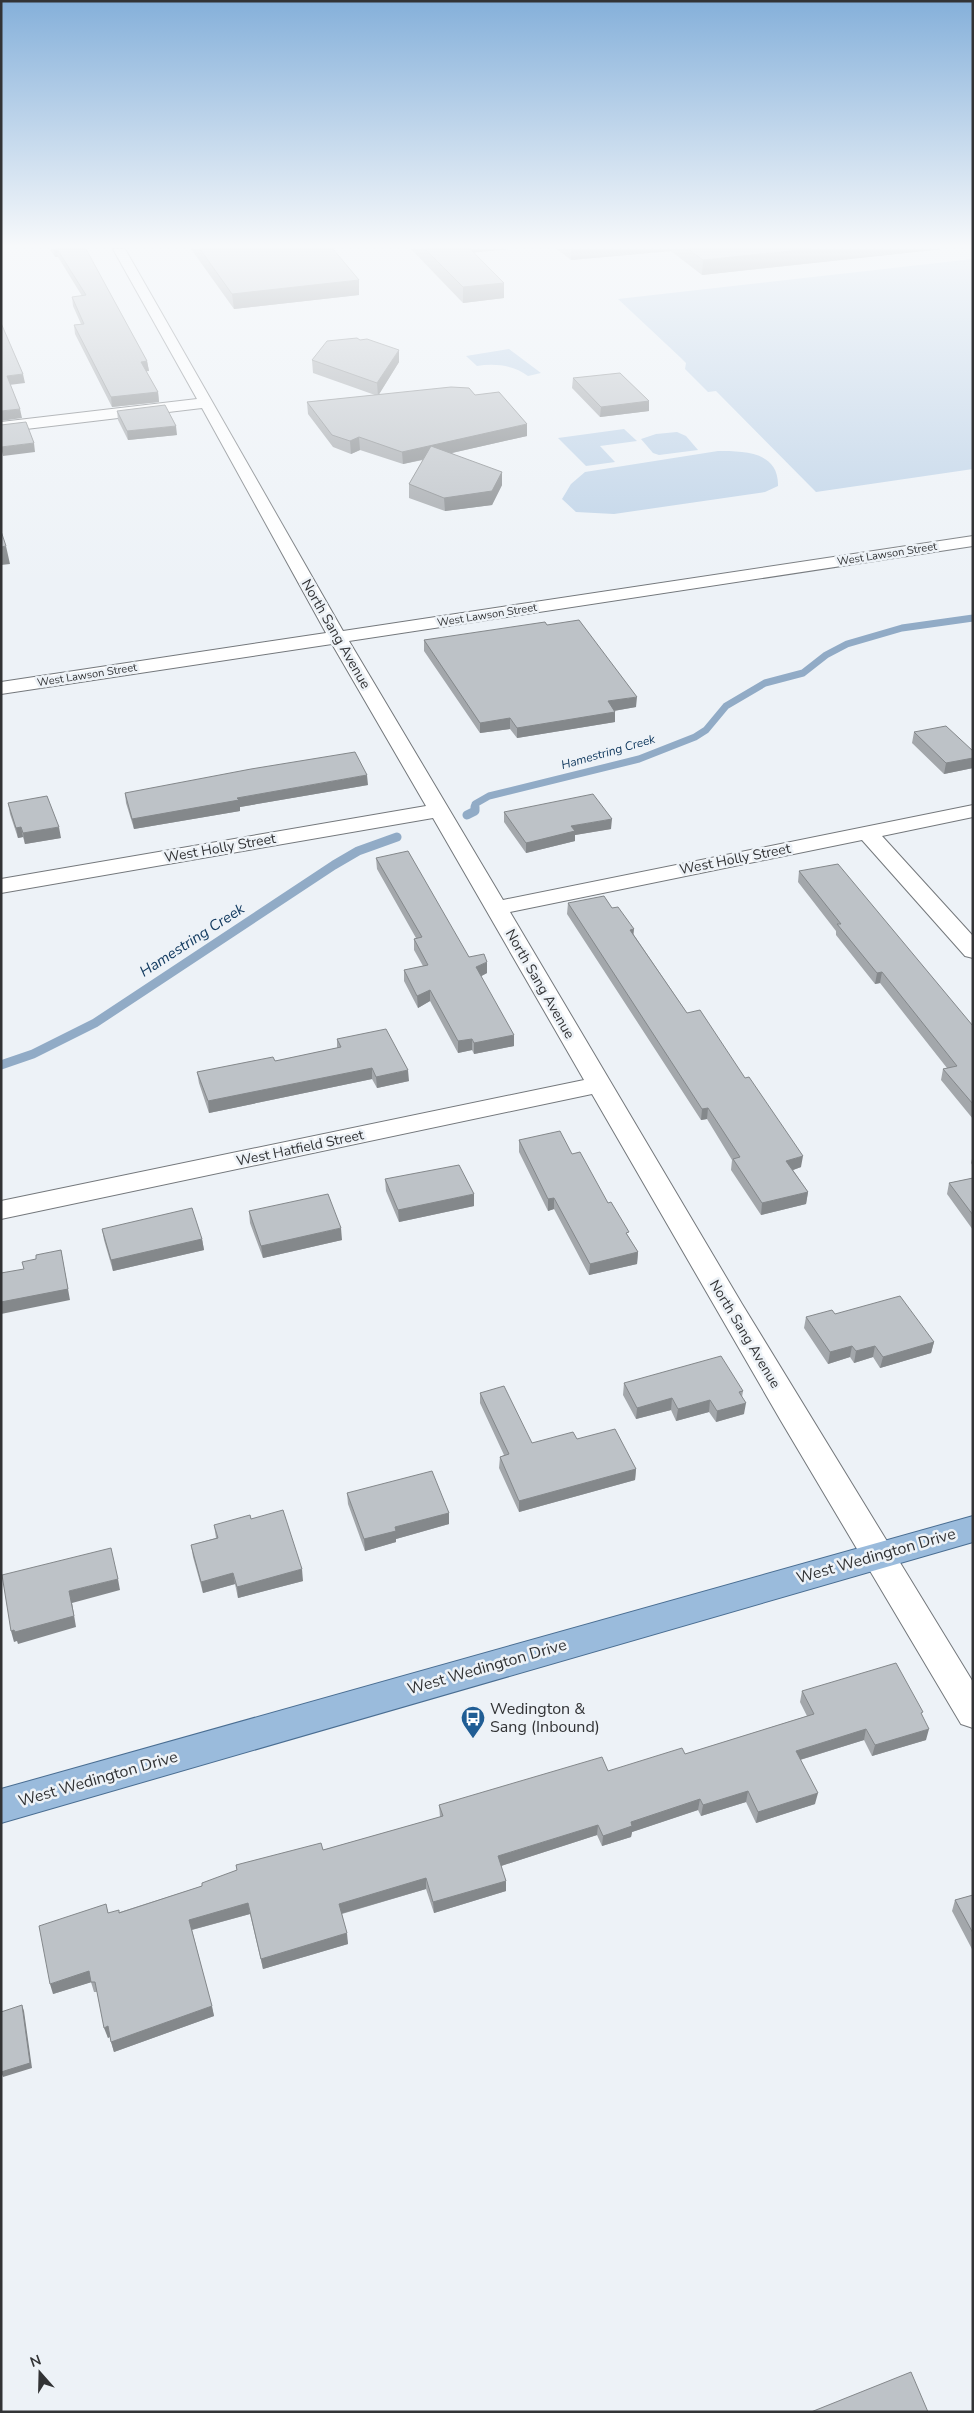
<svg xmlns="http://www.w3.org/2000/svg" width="974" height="2413" font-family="'Nunito Sans',sans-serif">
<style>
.green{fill:#bdd2e7}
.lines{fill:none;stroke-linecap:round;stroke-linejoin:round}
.stream-far1{stroke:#91abc6;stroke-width:7}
.stream{stroke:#91abc6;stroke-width:9}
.minor-casing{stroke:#74787c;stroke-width:2}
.major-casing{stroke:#4a6e92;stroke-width:2}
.minor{fill:#fff;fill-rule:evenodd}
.major{fill:#9abbdc;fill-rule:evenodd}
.wall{fill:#a3a7ab}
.shaded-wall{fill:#84888b}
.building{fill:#bdc2c7;stroke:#84888b}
.labels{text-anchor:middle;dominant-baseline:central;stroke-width:5;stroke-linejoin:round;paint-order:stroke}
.far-street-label{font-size:11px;fill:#323335;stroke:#edf2f7}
.far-water-label{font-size:12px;font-style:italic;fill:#143c61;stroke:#edf2f7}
.street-label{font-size:14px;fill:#323335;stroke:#edf2f7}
.water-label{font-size:15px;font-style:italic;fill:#143c61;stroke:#edf2f7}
.near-street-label{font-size:16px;fill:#323335;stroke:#edf2f7}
.near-poi-label{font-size:16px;fill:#323335;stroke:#edf2f7;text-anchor:start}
</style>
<rect width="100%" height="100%" fill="#edf2f7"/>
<path class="green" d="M 973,259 L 973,469 L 816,492 L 716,391 L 708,392 L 685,369 L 686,363 L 681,358 L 618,299 Z
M 509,349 L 541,373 L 528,376 C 514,365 494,363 477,366 L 466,356 Z
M 624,429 L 637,441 L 600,446 L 615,462 L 586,466 L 558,438 Z
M 677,432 L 686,436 L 698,450 L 659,455 L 653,453 L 641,439 L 656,434 Z
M 718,451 C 743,451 779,451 778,486 L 765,492 L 614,514 L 576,512 L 562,499 L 571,484 L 585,472 Z"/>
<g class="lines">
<path class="stream-far1" d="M 475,808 L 475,804 L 489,796 L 639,759 L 695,737 L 706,730 L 726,706 L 765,683 L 803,673 L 826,655 L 847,644 L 902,628 L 973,618"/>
<path class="stream" d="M 467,815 L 475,811 L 475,807
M 1,1065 L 33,1054 L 95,1023 L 334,865 L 358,851 L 397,837"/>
<defs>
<path id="minor" d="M 113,249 L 125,249 L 343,631 L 973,536 L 973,546 L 349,641 L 503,900 L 973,805 L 973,817 L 882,836 L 973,936 L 973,958 L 965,956 L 862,840 L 510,912 L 742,1304 L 973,1682 L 973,1728 L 961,1724 L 781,1421 L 592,1094 L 1,1219 L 1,1201 L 584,1080 L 433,818 L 1,893 L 1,879 L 426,806 L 332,644 L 1,694 L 1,682 L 326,633 L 202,408 L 1,432 L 1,422 L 197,399 Z"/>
<path id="major" d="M 973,1516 L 973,1542 L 1,1823 L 1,1789 Z"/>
</defs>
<use href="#minor" class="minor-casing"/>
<use href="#major" class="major-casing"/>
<use href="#minor" class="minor"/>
<use href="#major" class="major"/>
</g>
<path class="wall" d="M 50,249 L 86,249 L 147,361 L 149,371 L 146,371 L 158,392 L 159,402 L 112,407 L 75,334 L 74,325 L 81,324 L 73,306 L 72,297 L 82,296 L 58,257 L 55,257 Z
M 191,249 L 333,249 L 359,280 L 359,295 L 234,309 Z
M 411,249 L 509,249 L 474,252 L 504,283 L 504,298 L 463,303 Z
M 557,249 L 943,249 L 702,275 L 671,251 L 571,260 Z
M 360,340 L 399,362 L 379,394 L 475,395 L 527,436 L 452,453 L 502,485 L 492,505 L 445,511 L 409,498 L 409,484 L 423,460 L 403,464 L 360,450 L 351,454 L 333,447 L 308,414 L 307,402 L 375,395 L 313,373 L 312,360 Z
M 573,378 L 649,401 L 649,411 L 600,417 L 572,388 Z
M 117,411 L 177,435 L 128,440 L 118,420 Z
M 547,625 L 636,707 L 614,711 L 615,712 L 615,722 L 517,738 L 510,729 L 480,733 L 424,651 L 424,640 Z
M 914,732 L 973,751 L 973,768 L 944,774 L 912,743 Z
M 368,785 L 240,807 L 240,811 L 134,829 L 126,803 L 125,793 Z
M 8,803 L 61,838 L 25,844 L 23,837 L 18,838 L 10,814 Z
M 504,812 L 611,829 L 575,835 L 575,841 L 526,853 L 504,822 Z
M 376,858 L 469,957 L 487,973 L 481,976 L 514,1046 L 474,1054 L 472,1050 L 458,1053 L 430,1001 L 418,1008 L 404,981 L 404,970 L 423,966 L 414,950 L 414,939 L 416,938 L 377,869 Z
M 799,871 L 973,1026 L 973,1119 L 941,1080 L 943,1069 L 947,1068 L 880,983 L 875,984 L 836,935 L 836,931 L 798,882 Z
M 568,903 L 612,908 L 634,935 L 687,1013 L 801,1167 L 793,1170 L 808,1192 L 806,1204 L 761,1215 L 731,1170 L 732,1160 L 707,1119 L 701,1120 L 567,914 Z
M 337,1039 L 409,1081 L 377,1088 L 372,1079 L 209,1113 L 199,1083 L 197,1072 L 275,1061 L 337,1048 Z
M 519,1140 L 572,1154 L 608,1203 L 638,1252 L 637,1264 L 589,1275 L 554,1209 L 548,1211 L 519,1152 Z
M 973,1155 L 973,1166 L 971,1163 Z
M 973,1178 L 973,1230 L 947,1194 L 949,1183 Z
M 385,1179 L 474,1206 L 399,1222 L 386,1191 Z
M 249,1211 L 342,1240 L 263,1258 L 250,1223 Z
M 102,1229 L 202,1239 L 204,1250 L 113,1271 L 104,1240 Z
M 835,1314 L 934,1342 L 931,1353 L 880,1368 L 873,1357 L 854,1363 L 850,1357 L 828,1364 L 804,1328 L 806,1317 Z
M 624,1383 L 743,1391 L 742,1397 L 744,1414 L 716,1422 L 709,1412 L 676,1421 L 671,1410 L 636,1419 L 623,1395 Z
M 480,1393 L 532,1443 L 577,1439 L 636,1469 L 635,1480 L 519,1512 L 499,1468 L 500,1457 L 504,1455 L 480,1403 Z
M 347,1493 L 449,1513 L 449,1524 L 396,1539 L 396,1542 L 365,1551 L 348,1504 Z
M 251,1519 L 303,1581 L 238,1598 L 235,1584 L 203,1593 L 193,1557 L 191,1545 L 216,1538 L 214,1525 Z
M 802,1691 L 922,1715 L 926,1740 L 872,1756 L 864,1740 L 800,1760 L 815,1804 L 756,1823 L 746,1802 L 701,1816 L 698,1810 L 632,1832 L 631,1837 L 602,1846 L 597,1835 L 501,1866 L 506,1891 L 434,1913 L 426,1889 L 342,1914 L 348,1944 L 263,1969 L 250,1914 L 192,1930 L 214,2016 L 114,2052 L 110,2037 L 108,2038 L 97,1992 L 94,1992 L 91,1982 L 53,1994 L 106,1904 L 108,1913 L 120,1912 L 202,1886 L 237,1870 L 236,1865 L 323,1850 L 440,1817 L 439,1805 L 608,1771 L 685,1754 L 807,1716 L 800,1702 Z
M 973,1895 L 973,1951 L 952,1911 L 955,1900 Z"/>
<path class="shaded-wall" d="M 54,249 L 57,249 L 58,257 L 55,257 Z
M 460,249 L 509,249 L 460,254 Z
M 571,249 L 671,249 L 671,251 L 571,260 Z
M 810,249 L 943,249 L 702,275 L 703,260 Z
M 359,280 L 359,295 L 234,309 L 232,294 Z
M 504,283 L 504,298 L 463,303 L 463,287 Z
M 399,350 L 399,362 L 378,396 L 377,383 Z
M 147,361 L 149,371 L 142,372 L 141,362 Z
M 23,374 L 25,383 L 9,385 L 7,376 Z
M 158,392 L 159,402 L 112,407 L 111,397 Z
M 649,401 L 649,411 L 600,417 L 601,407 Z
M 20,409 L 22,418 L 1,421 L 1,411 Z
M 527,424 L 527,436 L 403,464 L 402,452 Z
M 176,426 L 177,435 L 128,440 L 127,431 Z
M 359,437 L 360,450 L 351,454 L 350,441 Z
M 34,443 L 35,452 L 3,456 L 1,447 Z
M 502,472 L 502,485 L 492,505 L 445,511 L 444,498 Z
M 6,546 L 10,564 L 1,565 L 1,547 Z
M 637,697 L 636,707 L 607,712 L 608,701 Z
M 615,712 L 615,722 L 517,738 L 517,728 Z
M 510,718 L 510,729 L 480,733 L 480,723 Z
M 973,758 L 973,768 L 944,774 L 946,763 Z
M 367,775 L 368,785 L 240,807 L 240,811 L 134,829 L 132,819 L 237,798 Z
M 612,819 L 611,829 L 575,835 L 575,841 L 526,853 L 526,843 L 571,826 Z
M 21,827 L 23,837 L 18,838 L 16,828 Z
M 59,827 L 61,838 L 25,844 L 23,833 Z
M 634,929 L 633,940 L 630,930 Z
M 487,962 L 487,973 L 476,979 L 476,967 Z
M 882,972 L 880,983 L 875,984 L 877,973 Z
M 430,990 L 430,1001 L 418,1008 L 417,996 Z
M 514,1035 L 514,1046 L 474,1054 L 474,1043 Z
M 472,1039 L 472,1050 L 458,1053 L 458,1041 Z
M 372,1068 L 372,1079 L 209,1113 L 208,1101 Z
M 408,1070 L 409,1081 L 377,1088 L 376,1077 Z
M 708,1108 L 707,1119 L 701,1120 L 702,1109 Z
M 803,1156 L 801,1167 L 785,1173 L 786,1161 Z
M 808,1192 L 806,1204 L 761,1215 L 762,1203 Z
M 474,1194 L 474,1206 L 399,1222 L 398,1210 Z
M 554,1198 L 554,1209 L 548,1211 L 548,1199 Z
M 341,1228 L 342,1240 L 263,1258 L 261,1246 Z
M 202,1239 L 204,1250 L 113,1271 L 111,1260 Z
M 61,1250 L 70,1300 L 1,1314 L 1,1302 Z
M 638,1252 L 637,1264 L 589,1275 L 590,1264 Z
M 934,1342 L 931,1353 L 880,1368 L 883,1357 Z
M 852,1346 L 850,1357 L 828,1364 L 830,1352 Z
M 875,1346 L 873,1357 L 854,1363 L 856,1351 Z
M 672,1398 L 671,1410 L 636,1419 L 637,1408 Z
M 710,1400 L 709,1412 L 676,1421 L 678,1409 Z
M 746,1403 L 744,1414 L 716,1422 L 717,1411 Z
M 636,1469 L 635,1480 L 519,1512 L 519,1501 Z
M 449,1513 L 449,1524 L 396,1539 L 396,1542 L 365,1551 L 364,1539 L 395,1527 Z
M 302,1569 L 303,1581 L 238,1598 L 237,1587 Z
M 233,1573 L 235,1584 L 203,1593 L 201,1582 Z
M 118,1579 L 120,1590 L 72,1603 L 76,1627 L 18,1644 L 17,1641 L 14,1642 L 11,1631 L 69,1591 Z
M 866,1729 L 864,1740 L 793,1762 L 796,1751 Z
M 929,1729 L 926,1740 L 872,1756 L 875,1745 Z
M 748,1791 L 746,1802 L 701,1816 L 703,1805 Z
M 818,1793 L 815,1804 L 756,1823 L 758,1812 Z
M 700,1799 L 698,1810 L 632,1832 L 631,1837 L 602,1846 L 603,1836 L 631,1822 Z
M 598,1825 L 597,1835 L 498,1867 L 498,1856 Z
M 426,1878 L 426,1889 L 340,1914 L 339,1904 Z
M 506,1881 L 506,1891 L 434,1913 L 433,1902 Z
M 248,1903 L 250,1914 L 191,1930 L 189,1920 Z
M 347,1933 L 348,1944 L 263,1969 L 261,1959 Z
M 89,1971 L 92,1982 L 53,1994 L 50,1984 Z
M 22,2005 L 24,2011 L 32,2068 L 3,2077 L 1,2072 Z
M 212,2006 L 214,2016 L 114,2052 L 111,2042 Z
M 108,2026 L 111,2036 L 108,2038 L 104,2028 Z"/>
<path class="building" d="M 57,249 L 86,249 L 147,361 L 141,362 L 158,392 L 111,397 L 74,325 L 84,324 L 72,297 L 86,295 Z
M 200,249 L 333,249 L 359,280 L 232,294 Z
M 425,249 L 470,249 L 504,283 L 463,287 Z
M 688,249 L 810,249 L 703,260 Z
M 1,323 L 23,374 L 7,376 L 20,409 L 1,411 Z
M 357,338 L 360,340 L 367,339 L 399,350 L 377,383 L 312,360 L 327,341 Z
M 620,373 L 649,401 L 601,407 L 573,378 Z
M 451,387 L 469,388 L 475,395 L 499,392 L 527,424 L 402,452 L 359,437 L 350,441 L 332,435 L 307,402 Z
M 165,405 L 176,426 L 127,431 L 117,411 Z
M 26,422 L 34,443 L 1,447 L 1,425 Z
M 431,446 L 502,472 L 492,491 L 444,498 L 409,484 Z
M 1,531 L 6,546 L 1,547 Z
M 579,620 L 637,697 L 608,701 L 615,712 L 517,728 L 510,718 L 480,723 L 424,640 L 545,622 L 547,625 Z
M 946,726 L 973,751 L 973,758 L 946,763 L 914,732 Z
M 355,752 L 367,775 L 237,798 L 239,800 L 132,819 L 125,793 L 251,769 Z
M 593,794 L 612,819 L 571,826 L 575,831 L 526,843 L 504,812 Z
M 47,796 L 59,827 L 23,833 L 21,827 L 16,828 L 8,803 Z
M 408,851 L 469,957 L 484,954 L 487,962 L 476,967 L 514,1035 L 474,1043 L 472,1039 L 458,1041 L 430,990 L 417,996 L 404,970 L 428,965 L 414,939 L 422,937 L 376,858 Z
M 838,864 L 973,1026 L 973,1104 L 943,1069 L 957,1066 L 882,972 L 877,973 L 837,924 L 841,924 L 799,871 Z
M 604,896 L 612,908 L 618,907 L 634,929 L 630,930 L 687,1013 L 700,1010 L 745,1078 L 749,1077 L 803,1156 L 786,1161 L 808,1192 L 762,1203 L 733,1159 L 740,1157 L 708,1108 L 702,1109 L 568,903 Z
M 386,1029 L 408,1070 L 376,1077 L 372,1068 L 208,1101 L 197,1072 L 273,1057 L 275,1061 L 341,1047 L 337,1039 Z
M 560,1131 L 572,1154 L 580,1152 L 608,1203 L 611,1202 L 629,1232 L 626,1233 L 638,1252 L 590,1264 L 554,1198 L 548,1199 L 519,1140 Z
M 459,1165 L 474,1194 L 398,1210 L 385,1179 Z
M 973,1178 L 973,1215 L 949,1183 Z
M 328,1194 L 341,1228 L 261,1246 L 249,1211 Z
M 192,1208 L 202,1239 L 111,1260 L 102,1229 Z
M 61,1250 L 68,1289 L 1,1302 L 1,1273 L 24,1269 L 22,1262 L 36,1259 L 36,1255 Z
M 900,1296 L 934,1342 L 883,1357 L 875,1346 L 856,1351 L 852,1346 L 830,1352 L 806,1317 L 832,1310 L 835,1314 Z
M 721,1356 L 743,1391 L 739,1392 L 746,1403 L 717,1411 L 710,1400 L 678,1409 L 672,1398 L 637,1408 L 624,1383 Z
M 504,1386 L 532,1443 L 573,1432 L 577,1439 L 615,1429 L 636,1469 L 519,1501 L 500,1457 L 509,1454 L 480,1393 Z
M 432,1471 L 449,1513 L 395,1527 L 396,1531 L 364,1539 L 347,1493 Z
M 283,1510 L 302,1569 L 237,1587 L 233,1573 L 201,1582 L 191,1545 L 218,1538 L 214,1525 L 250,1515 L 251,1519 Z
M 111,1548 L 118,1579 L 69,1591 L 74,1616 L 15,1632 L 14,1630 L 11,1631 L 2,1575 Z
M 896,1663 L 923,1712 L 921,1713 L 929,1729 L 875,1745 L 866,1729 L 796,1751 L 818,1793 L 758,1812 L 748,1791 L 703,1805 L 700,1799 L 631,1822 L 632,1826 L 603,1836 L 598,1825 L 498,1856 L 506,1881 L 433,1902 L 426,1878 L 339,1904 L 347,1933 L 261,1959 L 248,1903 L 189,1920 L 212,2006 L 111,2042 L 108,2026 L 104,2028 L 95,1982 L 91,1982 L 89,1971 L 50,1984 L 39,1926 L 106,1904 L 108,1913 L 119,1910 L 119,1913 L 202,1886 L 202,1883 L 237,1870 L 236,1865 L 321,1843 L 323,1850 L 443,1816 L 439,1805 L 602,1757 L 608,1771 L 682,1748 L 685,1754 L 814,1714 L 802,1691 Z
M 973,1895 L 973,1933 L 955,1900 Z
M 22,2005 L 30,2063 L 1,2072 L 1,2012 Z
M 911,2372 L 928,2412 L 811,2412 Z"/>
<linearGradient id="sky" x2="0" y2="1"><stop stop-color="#85b0da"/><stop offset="0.42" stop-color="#f7f9fb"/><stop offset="1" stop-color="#f7f9fb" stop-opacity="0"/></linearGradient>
<rect width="974" height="586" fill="url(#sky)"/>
<defs>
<symbol id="bus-pin" viewBox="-11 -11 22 30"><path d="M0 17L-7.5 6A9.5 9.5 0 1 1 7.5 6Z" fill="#205d94" stroke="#edf2f7"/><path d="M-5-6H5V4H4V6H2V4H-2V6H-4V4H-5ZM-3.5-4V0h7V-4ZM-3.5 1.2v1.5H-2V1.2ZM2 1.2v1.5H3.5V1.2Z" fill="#fff"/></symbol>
</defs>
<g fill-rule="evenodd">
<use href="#bus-pin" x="459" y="1704" width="28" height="38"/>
</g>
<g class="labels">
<g class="far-street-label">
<text transform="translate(887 554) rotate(-9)">West Lawson Street</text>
<text transform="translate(487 615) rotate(-9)">West Lawson Street</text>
<text transform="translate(87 675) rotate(-9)">West Lawson Street</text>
</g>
<g class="far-water-label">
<text transform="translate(608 752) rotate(-16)">Hamestring Creek</text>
</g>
<g class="street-label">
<text transform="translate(336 634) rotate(60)">North Sang Avenue</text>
<text transform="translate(220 848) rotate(-10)">West Holly Street</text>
<text transform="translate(735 859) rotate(-11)">West Holly Street</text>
<text transform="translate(540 984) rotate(60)">North Sang Avenue</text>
<text transform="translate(300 1148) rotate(-12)">West Hatfield Street</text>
<text transform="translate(745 1334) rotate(59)">North Sang Avenue</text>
</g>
<g class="water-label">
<text transform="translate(192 940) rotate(-33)">Hamestring Creek</text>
</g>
<g class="near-street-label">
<text transform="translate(876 1556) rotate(-16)">West Wedington Drive</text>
<text transform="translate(487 1667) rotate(-16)">West Wedington Drive</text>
<text transform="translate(98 1779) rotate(-16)">West Wedington Drive</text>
</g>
<g class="near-poi-label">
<text x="490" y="1709">Wedington &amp;<tspan x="490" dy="18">Sang (Inbound)</tspan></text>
</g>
</g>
<rect width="974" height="2413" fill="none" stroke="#323335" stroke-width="5"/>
<g transform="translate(40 2373) rotate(340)" stroke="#edf2f7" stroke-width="4" paint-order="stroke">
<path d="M0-4L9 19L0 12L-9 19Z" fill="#323335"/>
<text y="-8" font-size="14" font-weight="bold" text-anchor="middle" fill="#323335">N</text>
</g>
</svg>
